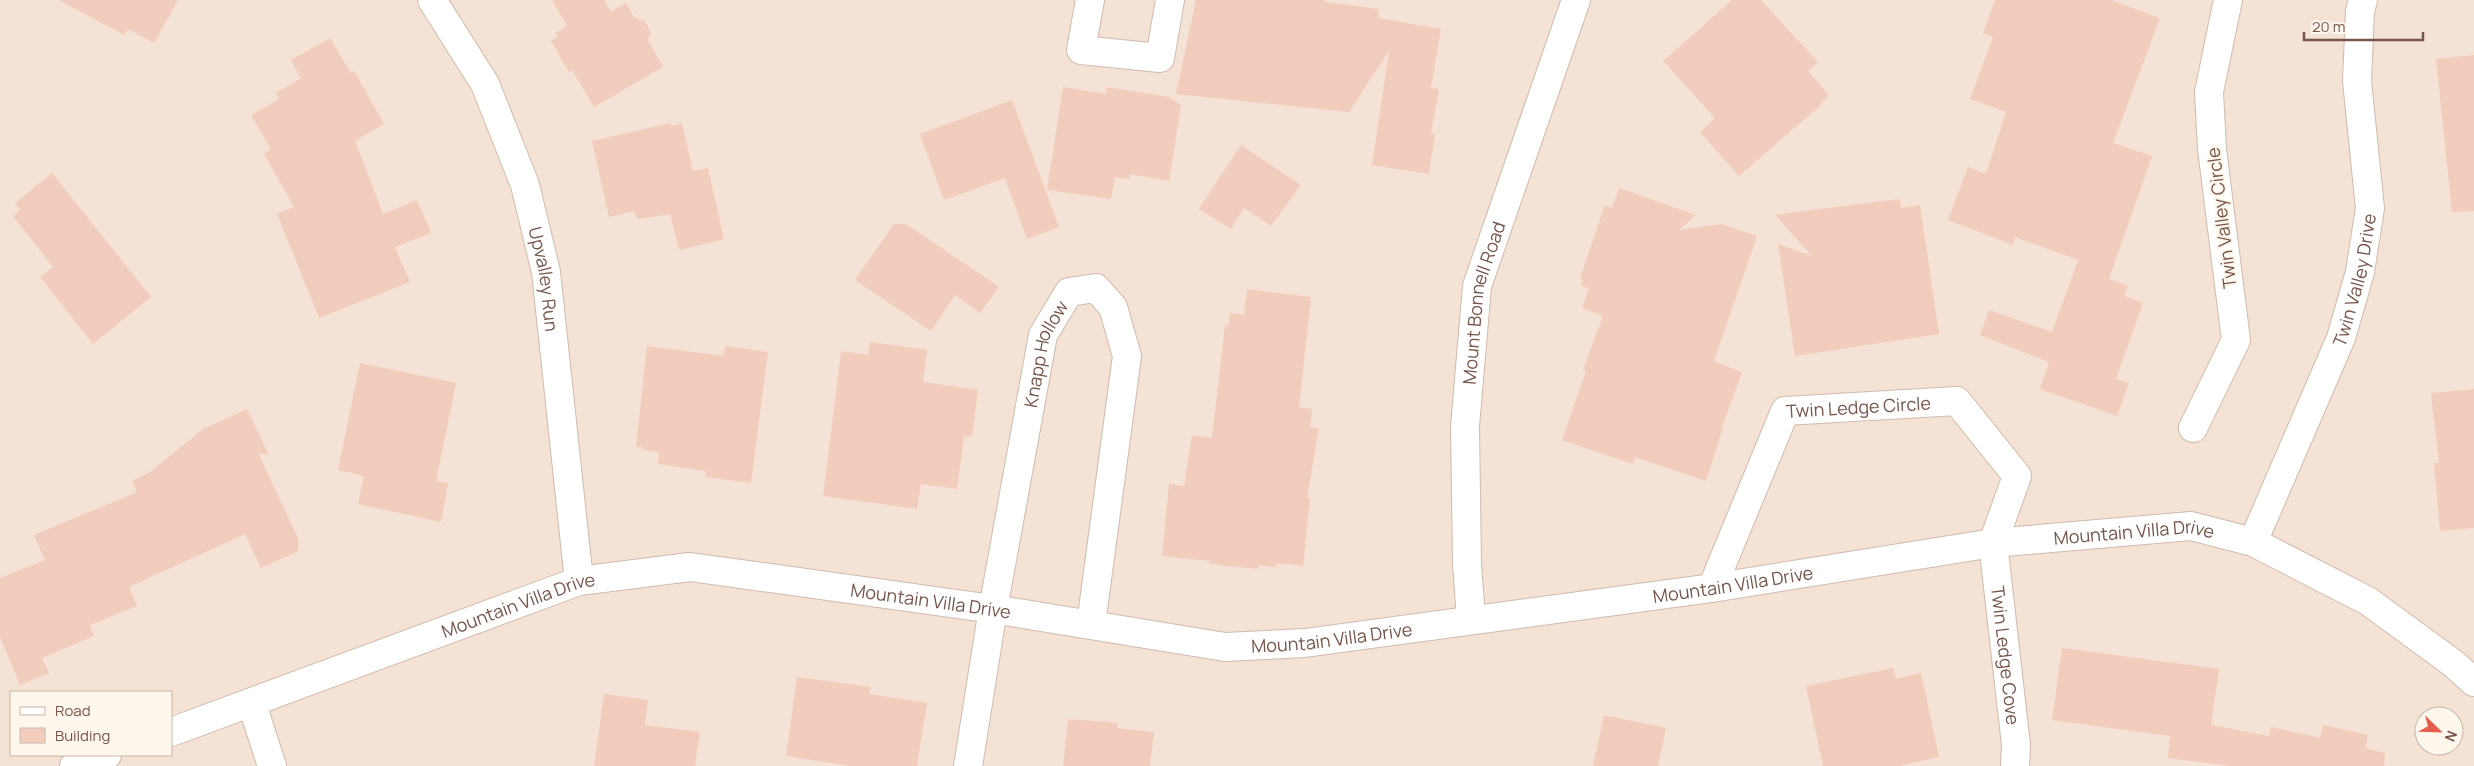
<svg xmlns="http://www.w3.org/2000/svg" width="2474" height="766" font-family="Manrope,sans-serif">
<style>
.residential{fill:#f4e2d4;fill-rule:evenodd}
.building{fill:#f2cdbd}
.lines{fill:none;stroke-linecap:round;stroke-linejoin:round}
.minor-casing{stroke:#d0baae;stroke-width:30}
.minor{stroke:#fff;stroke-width:28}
.labels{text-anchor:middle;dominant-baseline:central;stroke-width:4;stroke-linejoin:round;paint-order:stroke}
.street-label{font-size:18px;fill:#76554a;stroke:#fff6ec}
</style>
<rect width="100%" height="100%" fill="#fcf1e5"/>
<path class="residential" d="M 0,0 L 2474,0 L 2474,766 L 0,766 ZM 11,692 L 171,692 L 171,755 L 11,755 ZM 2424,716 L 2454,716 L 2454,746 L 2424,746 Z"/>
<path class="building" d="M 59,0 L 178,0 L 154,43 L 128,29 L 124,35 Z
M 552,0 L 604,0 L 611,12 L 626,3 L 635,18 L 645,21 L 651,33 L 648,40 L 663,67 L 594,107 L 572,70 L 569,72 L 551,41 L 558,37 L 555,33 L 567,26 Z
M 1196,0 L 1325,0 L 1324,2 L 1379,9 L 1378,18 L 1441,29 L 1431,88 L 1439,89 L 1431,133 L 1435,134 L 1429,174 L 1372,165 L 1389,51 L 1349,112 L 1176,94 Z
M 1732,0 L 1761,0 L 1818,62 L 1808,71 L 1829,95 L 1820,104 L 1821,105 L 1739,176 L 1700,132 L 1715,118 L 1663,61 Z
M 1995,0 L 2111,0 L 2160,18 L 2113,143 L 2152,156 L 2109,279 L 2128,286 L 2124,296 L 2143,303 L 2116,379 L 2129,383 L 2117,416 L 2040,389 L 2049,362 L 1980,335 L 1989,310 L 2052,332 L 2078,260 L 2015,237 L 2013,245 L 1948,220 L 1968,167 L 1986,174 L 2006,112 L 1970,99 L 1993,37 L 1983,33 Z
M 330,38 L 351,73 L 354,71 L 384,124 L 355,141 L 383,214 L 417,200 L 431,233 L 395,247 L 410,282 L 319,318 L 277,214 L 294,207 L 264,154 L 271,149 L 251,115 L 279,99 L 276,93 L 301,78 L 291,60 Z
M 2474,55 L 2474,211 L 2452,212 L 2436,59 Z
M 1063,87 L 1106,94 L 1106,87 L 1169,97 L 1181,105 L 1169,181 L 1130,174 L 1130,179 L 1115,177 L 1111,199 L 1047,190 Z
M 1012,100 L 1059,227 L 1027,239 L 1005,178 L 944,200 L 920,134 Z
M 671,123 L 671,126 L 682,123 L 693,171 L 708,168 L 724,239 L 679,250 L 670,214 L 637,219 L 635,211 L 609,217 L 592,141 Z
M 1241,145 L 1301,185 L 1271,226 L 1244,208 L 1231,229 L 1199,209 Z
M 52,173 L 151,297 L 93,344 L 40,277 L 53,267 L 13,216 L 20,210 L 15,203 Z
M 1619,188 L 1696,215 L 1679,230 L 1721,224 L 1757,236 L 1714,361 L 1742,372 L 1721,430 L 1722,431 L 1706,481 L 1635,457 L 1633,464 L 1562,440 L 1586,371 L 1583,370 L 1603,316 L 1582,308 L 1589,288 L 1581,286 L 1583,280 L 1580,278 L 1605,205 L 1612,208 Z
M 1900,199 L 1901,208 L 1920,205 L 1939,334 L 1795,356 L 1778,244 L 1812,256 L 1775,215 Z
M 894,224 L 906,224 L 999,287 L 980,313 L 955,295 L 931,331 L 855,280 Z
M 1247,289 L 1311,297 L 1299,407 L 1312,409 L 1310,427 L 1319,428 L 1307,498 L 1310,498 L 1303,566 L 1277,563 L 1276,567 L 1259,565 L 1258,569 L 1209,564 L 1210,561 L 1162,556 L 1169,484 L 1184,486 L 1192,435 L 1212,438 L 1225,325 L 1228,326 L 1230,313 L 1244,315 Z
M 870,342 L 927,350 L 923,382 L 978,390 L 972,437 L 964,436 L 957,489 L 921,484 L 917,509 L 823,496 L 841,351 L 868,355 Z
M 647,346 L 723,356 L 725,346 L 768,352 L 751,483 L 705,477 L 706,471 L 658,464 L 659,452 L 643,450 L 643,447 L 636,447 Z
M 360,363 L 456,383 L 436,481 L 448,483 L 441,522 L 358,504 L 364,476 L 338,470 Z
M 2474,389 L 2474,528 L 2440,531 L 2434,463 L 2439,462 L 2431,393 Z
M 247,409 L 269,455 L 258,453 L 298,538 L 298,551 L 261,568 L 245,534 L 129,587 L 137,606 L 90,625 L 94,636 L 42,658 L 49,673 L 20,685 L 0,637 L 0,578 L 45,560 L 34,535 L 137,492 L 132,481 L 150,472 L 203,429 Z
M 2062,648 L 2219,669 L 2211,725 L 2269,736 L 2271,727 L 2320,738 L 2323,725 L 2368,735 L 2365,748 L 2385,753 L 2384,766 L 2230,766 L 2168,758 L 2170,736 L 2052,720 Z
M 1893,668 L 1896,679 L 1921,673 L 1939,757 L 1899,766 L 1823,766 L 1806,686 Z
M 797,677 L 871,687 L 869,694 L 927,703 L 917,766 L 850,766 L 786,756 Z
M 604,694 L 648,700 L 645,725 L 700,732 L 695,766 L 594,766 Z
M 1604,715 L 1666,728 L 1658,766 L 1593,766 Z
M 1068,719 L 1118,723 L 1117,728 L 1154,732 L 1150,766 L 1063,766 Z"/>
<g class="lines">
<defs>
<g id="minor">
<path id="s1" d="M 432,0 L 485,84 L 525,185 L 546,272 L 579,581"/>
<path d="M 1090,0 L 1081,50 L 1160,58 L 1170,0"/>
<path d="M 2193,428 L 2236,340 L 2212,149 L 2209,92 L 2228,0"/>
<path id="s2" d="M 2253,542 L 2341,338 L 2360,272 L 2370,208 L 2357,81 L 2360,11 L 2363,0"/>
<path id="s3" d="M 1712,588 L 1785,411 L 1957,401 L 2017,476 L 1993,543 L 2016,745 L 2015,766"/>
<path id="s4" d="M 1471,619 L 1467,563 L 1465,426 L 1477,286 L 1576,0"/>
<path d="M 252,704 L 272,766"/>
<path id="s5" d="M 171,732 L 579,581 L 690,567 L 993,609 L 1225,647 L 1305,643 L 1712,588 L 1993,543 L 2191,526 L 2253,542 L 2368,601 L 2454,664 L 2474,682"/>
<path d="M 74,766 L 107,755"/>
<path id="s6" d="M 968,766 L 993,609 L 1043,335 L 1069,292 L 1096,288 L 1113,307 L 1127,356 L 1091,624"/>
</g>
</defs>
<use href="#minor" class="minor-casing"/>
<use href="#minor" class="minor"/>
</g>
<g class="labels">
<g class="street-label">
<text transform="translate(2221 218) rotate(-97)">Twin Valley Circle</text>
<text stroke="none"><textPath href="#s1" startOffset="304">Upvalley Run</textPath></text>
<text stroke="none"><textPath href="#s2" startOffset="282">Twin Valley Drive</textPath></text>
<text stroke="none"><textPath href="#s4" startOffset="318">Mount Bonnell Road</textPath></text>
<text stroke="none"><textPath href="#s6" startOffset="420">Knapp Hollow</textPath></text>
<text stroke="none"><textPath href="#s3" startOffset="265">Twin Ledge Circle</textPath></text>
<text stroke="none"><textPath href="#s5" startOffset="2005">Mountain Villa Drive</textPath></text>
<text stroke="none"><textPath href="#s5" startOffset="1600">Mountain Villa Drive</textPath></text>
<text stroke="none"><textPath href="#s5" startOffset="790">Mountain Villa Drive</textPath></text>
<text stroke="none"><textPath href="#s5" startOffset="370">Mountain Villa Drive</textPath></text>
<text stroke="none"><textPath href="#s5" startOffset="1195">Mountain Villa Drive</textPath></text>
<text stroke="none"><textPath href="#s3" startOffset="644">Twin Ledge Cove</textPath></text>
</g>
</g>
<rect x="10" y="691" width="162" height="65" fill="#fff6ec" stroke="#c8b6ab"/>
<rect x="20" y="707" width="25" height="8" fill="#ffffff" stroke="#c8b6ab"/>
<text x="55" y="716" font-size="15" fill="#76554a">Road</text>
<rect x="20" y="728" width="25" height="15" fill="#f2cdbd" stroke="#c8b6ab"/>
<text x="55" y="741" font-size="15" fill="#76554a">Building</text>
<g transform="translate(2439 731) rotate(113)"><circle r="24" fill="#fff6ec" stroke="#c8b6ab"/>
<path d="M0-4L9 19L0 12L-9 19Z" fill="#e65e4b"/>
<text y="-8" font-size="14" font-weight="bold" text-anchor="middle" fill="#76554a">N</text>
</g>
<path d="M2304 32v8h119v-8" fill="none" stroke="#76554a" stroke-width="2.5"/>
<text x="2312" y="32" font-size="15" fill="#76554a" stroke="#fff6ec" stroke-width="4" paint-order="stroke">20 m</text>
</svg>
